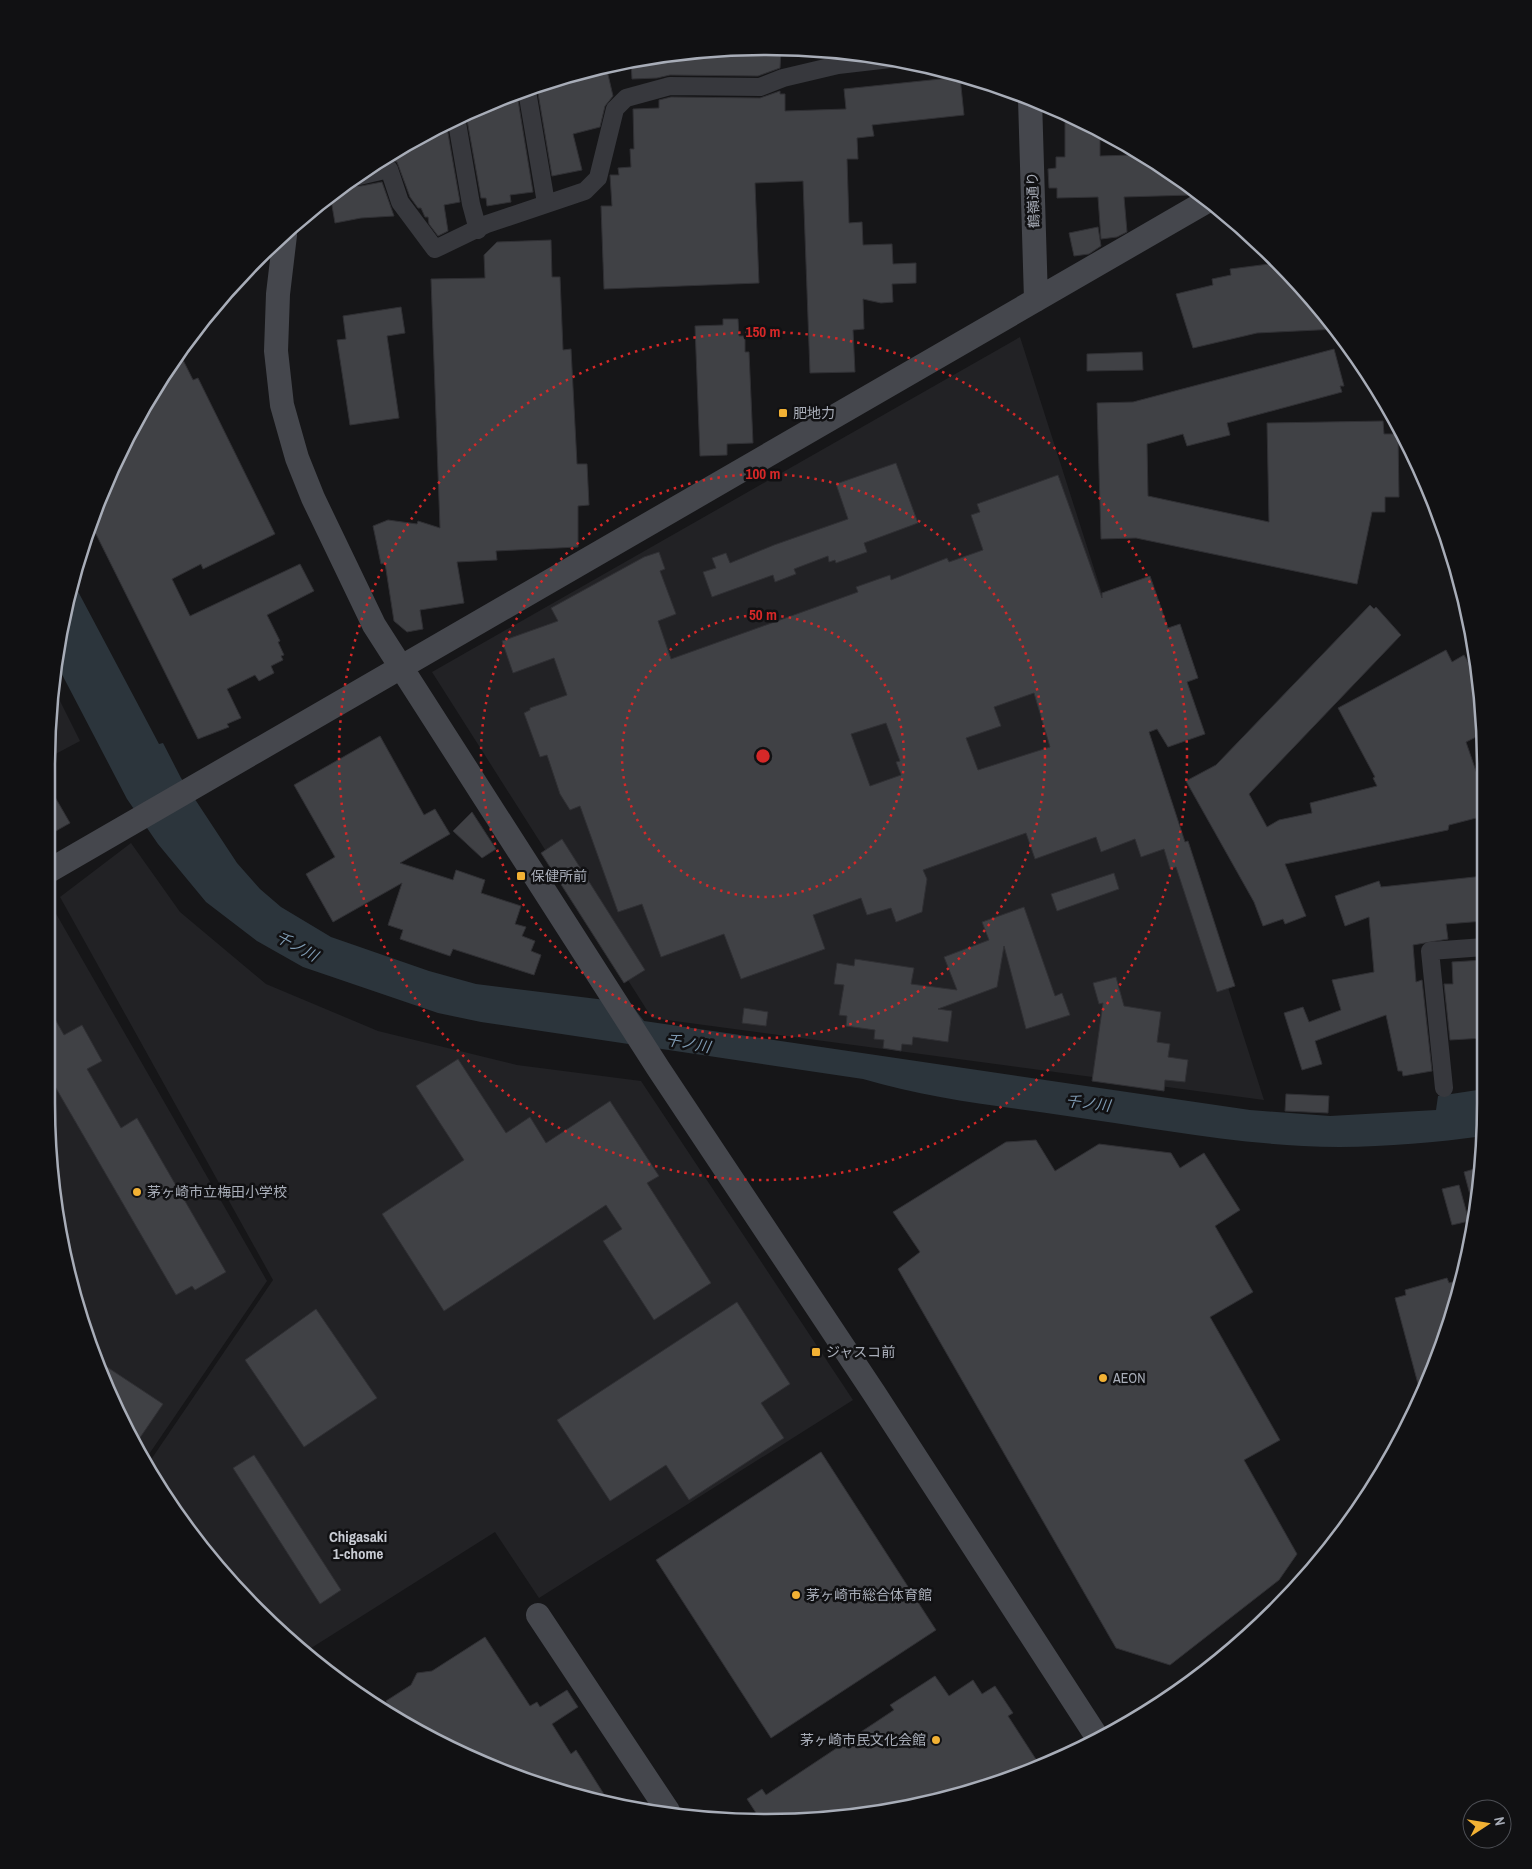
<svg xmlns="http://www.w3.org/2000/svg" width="1532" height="1869" font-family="'Archivo Narrow','Noto Sans JP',sans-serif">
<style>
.built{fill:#222225}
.water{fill:#2c353c}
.building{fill:#404145;stroke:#303034;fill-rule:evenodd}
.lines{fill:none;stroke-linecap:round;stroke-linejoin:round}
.street{stroke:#37383d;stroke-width:18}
.secondary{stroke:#45474d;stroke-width:24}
.ring{fill:none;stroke:#d62828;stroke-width:2.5;stroke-dasharray:2.5 5}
.poi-dot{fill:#f2b134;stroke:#111113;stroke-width:2}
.labels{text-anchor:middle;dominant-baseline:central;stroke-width:5;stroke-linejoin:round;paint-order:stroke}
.street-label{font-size:14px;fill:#a8adb8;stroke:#111113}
.poi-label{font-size:14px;fill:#a8adb8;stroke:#111113;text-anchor:start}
.water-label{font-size:15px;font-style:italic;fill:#7f9bb3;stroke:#111113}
.neighbourhood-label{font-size:15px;font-weight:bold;fill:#c9ccd4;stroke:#111113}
.rim{fill:none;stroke:#a8adb8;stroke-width:2.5}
.centre{fill:#d62828;stroke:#111113;stroke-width:2.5}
.ring-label{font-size:15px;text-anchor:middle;font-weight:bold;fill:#d62828;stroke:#111113;stroke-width:5;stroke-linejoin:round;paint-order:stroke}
</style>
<rect width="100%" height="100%" fill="#161618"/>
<path class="built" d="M 1020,337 L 1264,1100 L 652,1018 L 432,672 Z
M 52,685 L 80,741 L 48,758 L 48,719 Z
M 131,843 L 180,912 L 266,984 L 378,1031 L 517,1065 L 641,1081 L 853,1400 L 539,1598 L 495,1532 L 308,1650 L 225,1578 L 146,1467 L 273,1280 L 60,897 Z
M 47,898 L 267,1281 L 143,1463 L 71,1289 L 46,1103 Z"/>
<path class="water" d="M 73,582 L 159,744 L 163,743 L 181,778 L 237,863 L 260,889 L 281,907 L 331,937 L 429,971 L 476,984 L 630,1003 L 644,1021 L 1250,1110 L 1330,1116 L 1436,1110 L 1438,1096 L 1484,1089 L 1484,1136 C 1424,1144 1364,1149 1303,1146 C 1225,1142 1145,1127 1067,1116 C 999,1106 930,1099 863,1079 L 481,1022 L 438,1013 L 303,967 L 257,941 L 206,902 L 158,844 L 127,799 L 55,661 L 60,625 Z"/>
<path class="building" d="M 719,48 L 781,50 L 780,68 L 758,76 L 670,75 L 657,78 L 632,79 L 631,62 Z
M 606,66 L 613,96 L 605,106 L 600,127 L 573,134 L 582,170 L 552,176 L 537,87 L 580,71 Z
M 960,77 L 964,115 L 872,125 L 874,136 L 857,138 L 858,159 L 847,159 L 849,223 L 862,222 L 863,245 L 892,244 L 893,264 L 916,263 L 916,283 L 892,284 L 893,302 L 881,303 L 863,299 L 864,329 L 853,330 L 855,372 L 810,373 L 803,181 L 755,183 L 759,283 L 604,289 L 601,206 L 612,206 L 610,175 L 619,175 L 618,168 L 631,167 L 630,149 L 634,149 L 633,109 L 659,108 L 659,100 L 671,97 L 760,98 L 780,91 L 780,94 L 785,94 L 785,111 L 846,109 L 844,89 Z
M 517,94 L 533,192 L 510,195 L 511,202 L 487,206 L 486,198 L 481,198 L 466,114 Z
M 1065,115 L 1100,131 L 1100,156 L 1131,155 L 1131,146 L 1195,192 L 1191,195 L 1124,197 L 1127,232 L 1117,237 L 1101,239 L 1098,197 L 1057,198 L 1057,188 L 1049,188 L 1048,169 L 1056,168 L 1056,157 L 1065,157 Z
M 446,122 L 460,202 L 444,205 L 448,231 L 438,236 L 429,224 L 428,217 L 425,217 L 421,208 L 418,208 L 410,197 L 397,162 L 386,159 Z
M 350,181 L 355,186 L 361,186 L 382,182 L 394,216 L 361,218 L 335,223 L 330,194 Z
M 1098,227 L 1101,246 L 1089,254 L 1074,256 L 1069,233 Z
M 551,240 L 552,277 L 560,277 L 563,350 L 571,349 L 577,464 L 587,464 L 589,505 L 578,506 L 578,547 L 496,551 L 497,560 L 457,562 L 464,603 L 420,610 L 423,629 L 407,632 L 394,621 L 385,563 L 381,564 L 373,526 L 388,520 L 417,524 L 418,521 L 440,528 L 431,279 L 485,278 L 484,255 L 497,242 Z
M 1277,263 L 1338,329 L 1257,333 L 1193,348 L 1176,294 L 1213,285 L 1212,279 L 1231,275 L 1230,269 Z
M 401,307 L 405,333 L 387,336 L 399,418 L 350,425 L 337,340 L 346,339 L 343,316 Z
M 723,319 L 738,319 L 739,336 L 745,336 L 745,352 L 749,352 L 753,443 L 727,444 L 727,455 L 700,456 L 695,326 L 723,325 Z
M 1334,349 L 1344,386 L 1340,386 L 1342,392 L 1227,423 L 1230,435 L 1187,446 L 1183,434 L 1147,444 L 1148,496 L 1269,522 L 1267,423 L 1383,421 L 1384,434 L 1398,434 L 1399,497 L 1385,497 L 1385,512 L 1372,512 L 1357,584 L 1136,538 L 1101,539 L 1097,403 L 1133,402 Z
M 1142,352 L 1143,370 L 1087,371 L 1087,354 Z
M 180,354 L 193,380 L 198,378 L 275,534 L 203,569 L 201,564 L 172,579 L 190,616 L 300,564 L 314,591 L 267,615 L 280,641 L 278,642 L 284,655 L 281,656 L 283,660 L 271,666 L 274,673 L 259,681 L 255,675 L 227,689 L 241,718 L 227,724 L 229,727 L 198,739 L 91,524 L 101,491 L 143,406 Z
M 896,463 L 918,523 L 864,543 L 867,552 L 836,563 L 835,560 L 829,562 L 828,556 L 794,569 L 796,574 L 775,582 L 773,575 L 712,597 L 703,572 L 716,568 L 712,558 L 726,553 L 730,563 L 774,545 L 848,519 L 836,484 Z
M 1058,475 L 1102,598 L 1102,593 L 1150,576 L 1168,628 L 1180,624 L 1198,678 L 1187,682 L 1205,734 L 1168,747 L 1157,729 L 1149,732 L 1185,842 L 1188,841 L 1235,986 L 1217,992 L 1176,867 L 1170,869 L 1164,849 L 1141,857 L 1135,839 L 1101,852 L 1096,837 L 1035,859 L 1026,833 L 923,870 L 927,879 L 922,912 L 896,922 L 891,908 L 867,915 L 861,898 L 813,915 L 825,949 L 741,979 L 724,934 L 661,957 L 642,904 L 618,912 L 580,806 L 570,810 L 560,794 L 547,755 L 540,757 L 524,713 L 530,710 L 530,708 L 567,695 L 554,658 L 513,673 L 502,641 L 558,621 L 551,608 L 644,557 L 659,552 L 665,569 L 660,571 L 676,614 L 658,621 L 671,659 L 858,592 L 856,587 L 890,575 L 891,580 L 947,558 L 949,562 L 983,550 L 971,515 L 980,512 L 977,504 ZM 1034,693 L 1050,747 L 978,770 L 966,738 L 1001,726 L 994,707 ZM 886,723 L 900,761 L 896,762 L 901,775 L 870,786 L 851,734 Z
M 1370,605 L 1374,609 L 1376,607 L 1401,635 L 1249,794 L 1267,827 L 1279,820 L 1312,813 L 1310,803 L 1377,786 L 1373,778 L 1375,777 L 1338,708 L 1446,650 L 1452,662 L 1464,655 L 1478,679 L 1484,733 L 1466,742 L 1477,774 L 1484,772 L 1484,816 L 1449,825 L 1448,830 L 1285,864 L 1306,916 L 1285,924 L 1283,919 L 1263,926 L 1254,902 L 1186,781 L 1216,765 Z
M 380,736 L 424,815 L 435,809 L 450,834 L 400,863 L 453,880 L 456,870 L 485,880 L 481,893 L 521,906 L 515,924 L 526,927 L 522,936 L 535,941 L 531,951 L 541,955 L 534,975 L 453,949 L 450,956 L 400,939 L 403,930 L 388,925 L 402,883 L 333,922 L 306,874 L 335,857 L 294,785 Z
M 48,785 L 70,823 L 47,836 Z
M 472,812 L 496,849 L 482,858 L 453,831 Z
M 562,839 L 645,970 L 624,983 L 541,853 Z
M 1114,873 L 1119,889 L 1057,911 L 1051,894 Z
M 1484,876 L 1484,921 L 1446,924 L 1448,939 L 1413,945 L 1416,982 L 1422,980 L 1432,1071 L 1403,1076 L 1402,1071 L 1398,1071 L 1386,1015 L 1315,1041 L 1322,1064 L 1302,1070 L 1284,1013 L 1303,1007 L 1309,1022 L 1341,1010 L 1332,980 L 1374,972 L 1369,917 L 1345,926 L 1335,896 L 1379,881 L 1381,887 Z
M 1024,907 L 1055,996 L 1062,993 L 1070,1015 L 1026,1029 L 1004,946 L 997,987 L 938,1009 L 952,1011 L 948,1042 L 913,1037 L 912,1045 L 902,1044 L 901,1051 L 883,1048 L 884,1040 L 874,1039 L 875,1030 L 846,1026 L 847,1016 L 839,1015 L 844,985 L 834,984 L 837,963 L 854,966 L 855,959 L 914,968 L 911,984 L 957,990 L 944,957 L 989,940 L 982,922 Z
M 1484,960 L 1484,1038 L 1450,1040 L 1444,984 L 1453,984 L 1452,962 Z
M 1116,977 L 1124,1006 L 1161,1012 L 1157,1042 L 1170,1044 L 1168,1057 L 1188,1060 L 1185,1082 L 1165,1080 L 1164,1091 L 1092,1081 L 1103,1003 L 1099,1004 L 1093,983 Z
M 47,1005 L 64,1035 L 82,1025 L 102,1061 L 87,1069 L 121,1128 L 137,1118 L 226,1272 L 195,1290 L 192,1286 L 176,1295 L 46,1071 Z
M 744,1008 L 768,1012 L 766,1026 L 742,1023 Z
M 458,1059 L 506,1133 L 530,1117 L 546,1143 L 610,1101 L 659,1176 L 647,1183 L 711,1283 L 654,1320 L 603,1241 L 622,1229 L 606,1205 L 444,1311 L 382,1214 L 464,1160 L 416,1086 Z
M 1286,1094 L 1329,1096 L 1328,1113 L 1285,1111 Z
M 1036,1140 L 1055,1171 L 1099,1144 L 1171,1153 L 1180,1168 L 1204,1153 L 1240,1210 L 1215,1226 L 1253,1292 L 1210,1317 L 1280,1440 L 1244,1460 L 1297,1554 L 1279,1580 L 1170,1665 L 1116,1648 L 898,1269 L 920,1252 L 893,1212 L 1006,1142 Z
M 1481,1167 L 1480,1178 L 1474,1210 L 1464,1172 Z
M 1459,1185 L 1469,1221 L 1452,1225 L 1442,1189 Z
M 1447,1278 L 1449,1283 L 1463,1279 L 1461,1289 L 1421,1395 L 1395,1298 L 1406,1295 L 1405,1290 Z
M 737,1302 L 790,1384 L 761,1403 L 784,1438 L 689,1500 L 666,1465 L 610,1501 L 557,1420 Z
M 316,1309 L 377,1398 L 304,1447 L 245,1360 Z
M 101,1363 L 163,1404 L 135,1445 Z
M 821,1452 L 936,1630 L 771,1738 L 656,1560 Z
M 254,1455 L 341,1590 L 320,1604 L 233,1468 Z
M 485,1637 L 530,1706 L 537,1702 L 540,1707 L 567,1690 L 578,1707 L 552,1724 L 571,1754 L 576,1750 L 607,1799 L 535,1785 L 396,1716 L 386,1701 L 411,1685 L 417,1673 L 432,1671 Z
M 935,1676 L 949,1696 L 973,1680 L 982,1694 L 995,1686 L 1013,1713 L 1008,1716 L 1039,1764 L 907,1809 L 760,1819 L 747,1799 L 762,1789 L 766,1795 L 894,1710 L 890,1705 Z"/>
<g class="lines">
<path class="street" d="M 527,91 L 546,203
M 456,117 L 471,204 L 478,230
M 359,176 L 389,169 L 400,202 L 435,249 L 487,224 L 585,191 L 598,178 L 615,109 L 626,98 L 670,86 L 760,87 L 783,78 L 838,65 L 890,59
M 1444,1088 L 1430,951 L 1484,947"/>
<path class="secondary" d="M 1030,99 L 1036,300
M 285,235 L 278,294 L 276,351 L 282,405 L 297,458 L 313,498 L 374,625 L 658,1068 L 874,1393 L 1099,1740
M 47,872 L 1207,201
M 538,1615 L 668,1811"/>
</g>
<g class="ring">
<circle cx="763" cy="756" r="141"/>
<circle cx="763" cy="756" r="282"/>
<circle cx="763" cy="756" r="424"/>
</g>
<g class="poi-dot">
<rect x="778" y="408" width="10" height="10" rx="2.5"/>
<rect x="516" y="871" width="10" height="10" rx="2.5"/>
<circle cx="137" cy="1192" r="5"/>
<rect x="811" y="1347" width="10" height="10" rx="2.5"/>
<circle cx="1103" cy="1378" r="5"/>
<circle cx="796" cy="1595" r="5"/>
<circle cx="936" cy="1740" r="5"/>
</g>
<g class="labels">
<g class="street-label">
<text transform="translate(1033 200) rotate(-92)">鶴嶺通り</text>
</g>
<g class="poi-label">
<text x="793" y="413">肥地力</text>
<text x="531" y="876">保健所前</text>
<text x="147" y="1192">茅ヶ崎市立梅田小学校</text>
<text x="826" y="1352">ジャスコ前</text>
<text x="1113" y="1378">AEON</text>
<text x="806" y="1595">茅ヶ崎市総合体育館</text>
<text x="926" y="1740" text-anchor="end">茅ヶ崎市民文化会館</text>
</g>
<g class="water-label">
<text transform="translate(297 946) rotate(28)">千ノ川</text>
<text transform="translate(688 1043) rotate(10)">千ノ川</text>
<text transform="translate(1088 1103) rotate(7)">千ノ川</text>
</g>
<g class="neighbourhood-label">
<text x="358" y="1536">Chigasaki<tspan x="358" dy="17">1-chome</tspan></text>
</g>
</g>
<path d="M0 0H1532V1869H0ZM766 55H766A711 711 0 0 1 1477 766V1103A711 711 0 0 1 766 1814H766A711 711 0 0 1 55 1103V766A711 711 0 0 1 766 55Z" fill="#111113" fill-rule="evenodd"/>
<path class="rim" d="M766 55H766A711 711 0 0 1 1477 766V1103A711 711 0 0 1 766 1814H766A711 711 0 0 1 55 1103V766A711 711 0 0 1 766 55Z"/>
<circle cx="763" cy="756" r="8" class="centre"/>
<g class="ring-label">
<text x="763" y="337">150 m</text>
<text x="763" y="479">100 m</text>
<text x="763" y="620">50 m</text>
</g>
<g transform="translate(1487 1824) rotate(78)"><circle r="24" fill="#111113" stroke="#4d4f55"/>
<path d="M0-4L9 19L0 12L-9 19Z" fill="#f2b134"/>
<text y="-8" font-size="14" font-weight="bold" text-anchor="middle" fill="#a8adb8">N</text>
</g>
</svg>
